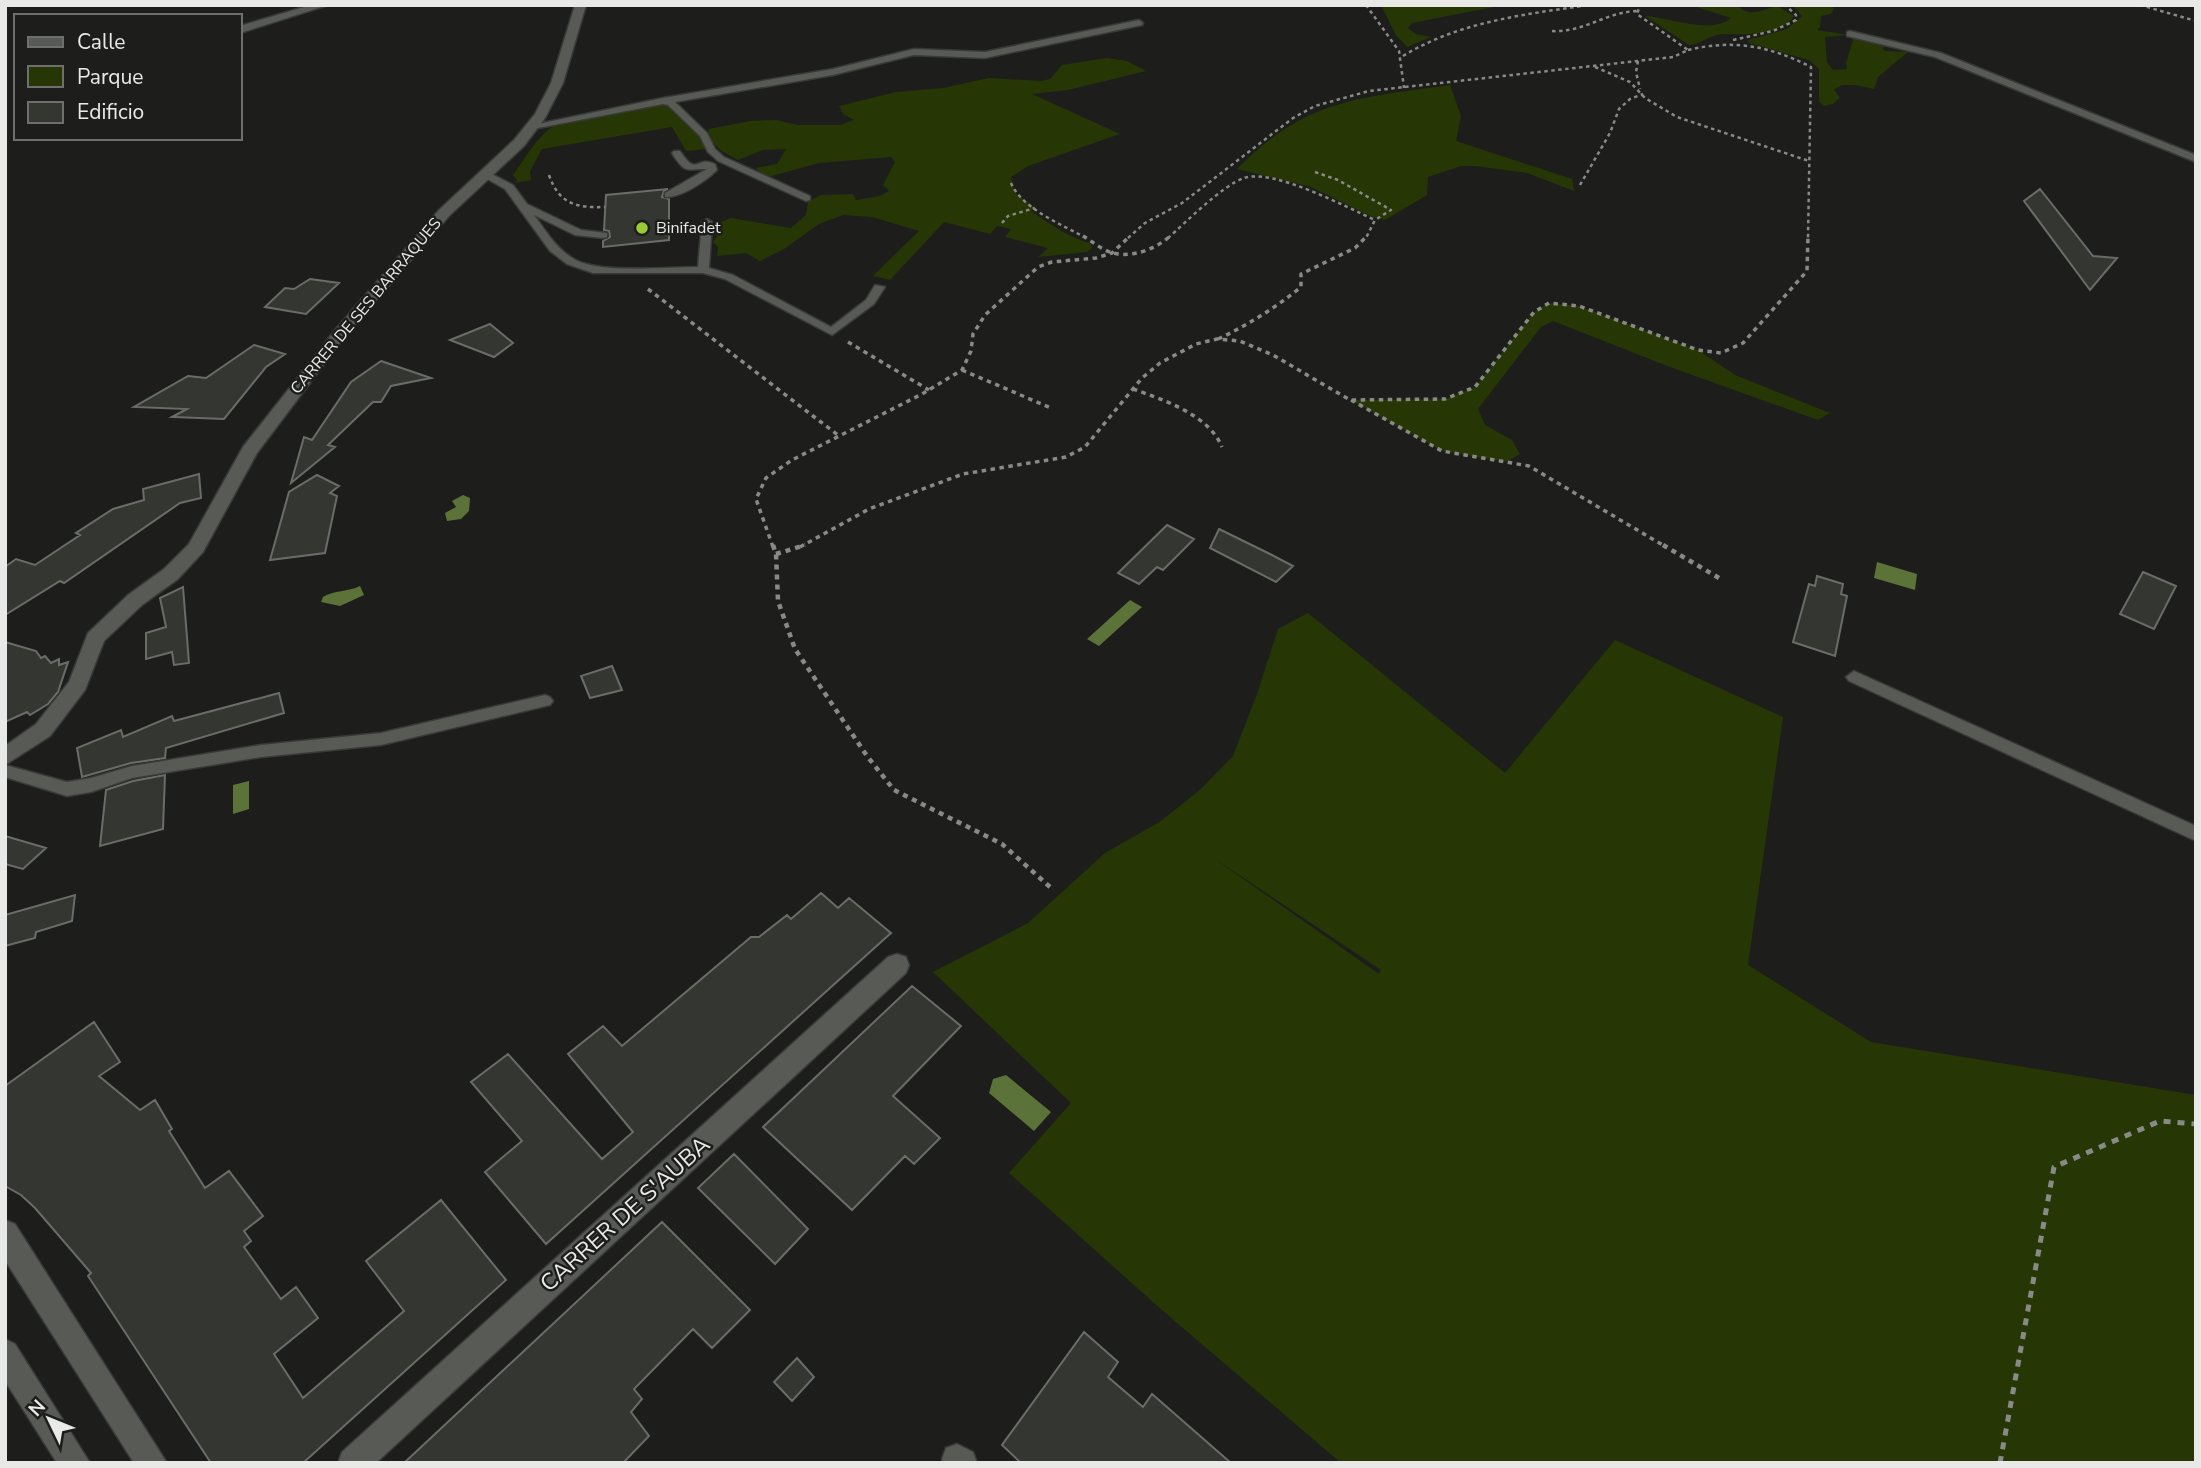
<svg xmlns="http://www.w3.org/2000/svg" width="2201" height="1468" font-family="'Nunito Sans',sans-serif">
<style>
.green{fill:#263605;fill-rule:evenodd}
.water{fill:#5b7239}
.building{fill:#343632;stroke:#6a6c68;stroke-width:2}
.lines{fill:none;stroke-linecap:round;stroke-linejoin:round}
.lane-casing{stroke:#393a38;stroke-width:3}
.street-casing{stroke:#393a38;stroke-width:3}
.secondary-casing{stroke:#393a38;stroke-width:3}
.path-far3{stroke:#898a87;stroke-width:2.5;stroke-dasharray:3.5 3.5;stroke-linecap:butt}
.path-far2{stroke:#898a87;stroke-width:3.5;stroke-dasharray:4.5 4.5;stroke-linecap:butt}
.path-far1{stroke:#898a87;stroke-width:4.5;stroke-dasharray:5 5;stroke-linecap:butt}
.path{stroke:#898a87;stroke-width:5;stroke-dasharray:7 7;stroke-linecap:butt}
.lane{fill:#585a56;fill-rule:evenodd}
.street{fill:#585a56;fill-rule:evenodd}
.secondary{fill:#585a56;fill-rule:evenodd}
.poi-dot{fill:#99cb36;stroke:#1d1e1b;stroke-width:2.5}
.labels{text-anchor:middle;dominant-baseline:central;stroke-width:5;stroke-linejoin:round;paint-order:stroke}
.far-poi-label{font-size:16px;fill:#e9eae8;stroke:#1d1e1b;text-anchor:start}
.far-street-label{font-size:16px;fill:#e9eae8;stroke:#1d1e1b}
.near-street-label{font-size:23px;fill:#e9eae8;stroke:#1d1e1b}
</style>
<rect width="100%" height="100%" fill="#1d1e1b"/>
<path class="green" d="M 1381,5 L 1504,5 L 1412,23 L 1408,28 L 1416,34 L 1431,37 L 1407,47 L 1396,35 Z
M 1690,5 L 1737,5 C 1750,19 1763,9 1777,6 L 1794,16 C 1782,35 1745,35 1726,34 C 1712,33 1701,44 1689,45 L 1645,16 C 1668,17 1712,35 1731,18 Z
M 1792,5 L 1827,5 L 1834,8 L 1831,14 L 1821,16 L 1820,27 L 1817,30 L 1849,35 L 1825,37 L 1827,62 L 1833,70 L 1847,69 L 1846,63 L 1853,40 L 1851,37 L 1854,36 L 1891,45 L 1882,48 L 1885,51 L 1908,52 L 1878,77 L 1874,89 L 1855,85 L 1842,85 L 1834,90 L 1840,98 L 1833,104 L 1824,106 L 1819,101 L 1819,69 L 1809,60 L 1749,43 L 1748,40 L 1787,29 L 1802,16 Z
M 1107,58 L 1127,61 L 1146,71 L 1068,90 L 1032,94 L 1120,134 L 1028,166 L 1011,177 L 1015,193 L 1035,208 L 1031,211 C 1047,222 1071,239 1090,243 L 1092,248 L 1087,252 L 1038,257 L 1048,248 L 1005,237 L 1011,229 L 997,226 L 990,234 L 944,222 L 890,280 L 873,276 L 919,231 L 872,217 L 843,215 L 819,224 L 784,249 L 760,261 L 746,253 L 717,256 L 718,247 L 713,242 L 721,231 L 721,222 L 731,218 L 791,228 L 806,215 L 808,202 L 821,195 L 853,194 L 856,200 L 880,196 L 889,191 L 883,185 L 895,162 L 891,157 L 819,163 L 768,177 L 755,168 L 777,164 L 786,149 L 763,150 L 738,160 C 723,152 712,147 708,129 L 751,121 L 776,120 L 798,125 L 840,125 L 854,120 L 843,114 L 839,106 L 896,92 L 943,88 L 989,78 L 1041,81 L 1050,79 L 1062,65 Z
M 1450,85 L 1461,116 L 1456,141 L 1572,179 L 1574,191 L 1527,173 L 1475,166 L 1461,166 L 1428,177 L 1427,195 L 1385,220 L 1372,217 L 1311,187 L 1237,169 C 1305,99 1359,98 1450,85 Z
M 659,104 C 681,106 697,131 706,149 L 686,151 L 672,127 L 542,149 L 530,171 L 531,180 L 515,183 L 517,180 L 513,175 C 527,156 539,132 561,122 Z
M 1549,303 L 1579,306 L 1698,350 L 1735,375 L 1830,413 L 1818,420 L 1670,367 L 1553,321 L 1541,327 L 1478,409 L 1485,425 L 1512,440 L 1520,454 L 1506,462 L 1442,451 L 1350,400 L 1445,399 L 1475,387 L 1534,312 Z
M 1308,613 L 1505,773 L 1615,640 L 1783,717 L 1748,965 L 1871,1042 L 2196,1095 L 2196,1463 L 1341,1463 L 1163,1311 L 1009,1173 L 1071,1103 L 933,972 L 1028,923 L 1105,853 L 1161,821 L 1201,789 L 1233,756 L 1257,694 L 1278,629 ZM 1215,859 L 1381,970 L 1379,974 Z"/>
<path class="water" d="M 463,495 L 470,498 L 469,511 L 461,519 L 447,521 L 445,513 L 456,507 L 452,501 Z
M 1877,562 L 1917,574 L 1915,590 L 1874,578 Z
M 360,586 L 364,595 L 340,606 L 321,602 L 323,597 C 334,590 348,592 360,586 Z
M 1130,600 L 1142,607 L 1099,646 L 1087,639 Z
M 249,781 L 249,809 L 233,814 L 233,785 Z
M 1006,1075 L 1051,1112 L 1034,1131 L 989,1093 L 993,1079 Z"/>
<path class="building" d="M 668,189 L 664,191 L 662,197 L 669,199 L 669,240 L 603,247 L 603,241 L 610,237 L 609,231 L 604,230 L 606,195 Z
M 2040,189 L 2093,256 L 2117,258 L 2090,290 L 2024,201 Z
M 310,279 L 339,283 L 306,314 L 265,307 L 285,288 L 294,289 Z
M 490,324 L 513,343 L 494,357 L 450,340 Z
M 254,345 L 285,354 L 266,367 L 224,419 L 172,417 L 187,409 L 134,407 L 188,376 L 206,378 Z
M 381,361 L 431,378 L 391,386 L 381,402 L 373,402 L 328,445 L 335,447 L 291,483 L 304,437 L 312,440 L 351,382 Z
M 199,474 L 201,498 L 180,503 L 64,583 L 60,581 L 5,615 L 5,567 L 16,559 L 35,565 L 80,535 L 76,533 L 113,509 L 144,500 L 143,489 Z
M 317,475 L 339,486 L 330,493 L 337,496 L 325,553 L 270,560 L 289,492 Z
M 1167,525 L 1194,539 L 1163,570 L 1157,567 L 1139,584 L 1118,573 Z
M 1219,529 L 1270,554 L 1293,566 L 1276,582 L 1210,548 Z
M 2143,572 L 2176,586 L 2154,629 L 2120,614 Z
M 1817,576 L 1843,584 L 1841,594 L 1847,596 L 1835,656 L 1793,642 L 1809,584 L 1815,586 Z
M 183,587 L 189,663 L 174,665 L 172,652 L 146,659 L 146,633 L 166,627 L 160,598 Z
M 5,642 L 36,651 L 41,658 L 45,656 L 51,663 L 59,659 L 59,665 L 68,662 L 58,692 L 48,704 L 30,715 L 27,712 L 5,722 Z
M 612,666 L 622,690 L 590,698 L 581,676 Z
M 279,693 L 284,713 L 166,748 L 165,758 L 131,763 L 82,777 L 77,748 L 121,730 L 123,737 L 172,716 L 174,721 Z
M 165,775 L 163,829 L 100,846 L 106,790 L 133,781 Z
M 5,836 L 46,848 L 23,869 L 5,864 Z
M 821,893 L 838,908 L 849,898 L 891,933 L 546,1244 L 485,1172 L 522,1141 L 471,1082 L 508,1054 L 602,1159 L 633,1132 L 568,1054 L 603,1026 L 622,1046 L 751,937 L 759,937 L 787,915 L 791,919 Z
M 75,895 L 72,921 L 36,932 L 35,938 L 5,946 L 5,915 Z
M 912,986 L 961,1026 L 893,1096 L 940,1138 L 914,1164 L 905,1156 L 852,1210 L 763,1127 Z
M 94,1022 L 120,1062 L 99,1076 L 140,1110 L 155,1100 L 172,1129 L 169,1131 L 205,1188 L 229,1171 L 263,1216 L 244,1231 L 251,1241 L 244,1247 L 281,1299 L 296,1287 L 318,1318 L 274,1354 L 303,1398 L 404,1311 L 366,1261 L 441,1200 L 506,1280 L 303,1463 L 211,1463 L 88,1276 L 91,1273 L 35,1208 L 21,1195 L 5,1186 L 5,1086 Z
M 734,1154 L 808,1229 L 775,1264 L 698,1188 Z
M 662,1222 L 750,1310 L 712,1348 L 693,1329 L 634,1389 L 642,1399 L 631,1412 L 649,1436 L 623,1463 L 404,1463 Z
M 1084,1332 L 1118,1362 L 1108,1377 L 1143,1407 L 1152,1394 L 1231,1463 L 1021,1463 L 1002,1445 Z
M 797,1358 L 814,1377 L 792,1401 L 774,1382 Z"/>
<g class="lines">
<defs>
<path id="lane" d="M 1139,20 L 1143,23 L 1142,25 L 985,58 L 914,55 L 833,75 L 675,102 L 707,133 L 715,149 L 724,157 L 810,196 L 810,200 L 806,201 L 718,161 L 708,152 L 700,136 L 668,105 L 663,104 L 533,129 L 528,126 L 663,98 L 833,69 L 914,49 L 985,52 Z
M 1850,31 L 1941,53 L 2196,155 L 2196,162 L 1935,57 L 1847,36 L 1847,32 Z
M 674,151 L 680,151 C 698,178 695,155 715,164 L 717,170 C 706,181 681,198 665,197 L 665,193 L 707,169 C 687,168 686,176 672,153 Z
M 486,171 L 513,185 L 527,204 L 581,230 L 607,233 L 607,237 L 603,238 L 575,235 L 534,215 C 546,231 556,249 574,259 C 599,274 667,267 698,267 L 702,222 L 707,219 L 712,222 L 709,268 L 733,275 L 831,327 L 866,300 L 875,285 L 885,287 L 874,304 L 832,335 L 725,279 L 703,273 L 593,273 L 567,264 L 550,251 L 505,189 L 482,176 L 481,174 Z
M 1854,671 L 2196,826 L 2196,841 L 1849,681 L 1846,677 Z
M 545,695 L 550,697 L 553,701 L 550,705 L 381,745 L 261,757 L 132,778 L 91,792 L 67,796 L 5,777 L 5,765 L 67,782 L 91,778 L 132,766 L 261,745 L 381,733 Z"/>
<path id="street" d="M 311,5 L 328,5 L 240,33 L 240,26 Z
M 897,954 L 906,957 L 909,965 L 906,973 L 376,1463 L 338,1463 L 342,1452 L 888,957 Z
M 957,1444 L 973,1452 L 977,1463 L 943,1463 L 942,1459 L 946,1448 Z"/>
<path id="secondary" d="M 575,5 L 586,5 L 563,83 L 545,118 L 524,146 L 449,216 L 346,335 L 257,453 L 203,552 L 178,579 L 142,605 L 104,641 L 85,690 L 50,736 L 5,765 L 5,746 L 36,724 L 69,682 L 88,633 L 128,595 L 164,569 L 189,544 L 243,447 L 336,329 L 439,210 L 514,140 L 535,114 L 551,83 Z
M 5,1220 L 15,1224 L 167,1463 L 134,1463 L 5,1260 Z
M 5,1339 L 15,1344 L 90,1463 L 57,1463 L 5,1381 Z"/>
</defs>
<use href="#lane" class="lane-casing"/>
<use href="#street" class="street-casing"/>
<use href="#secondary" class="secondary-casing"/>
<path class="path-far3" d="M 1366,5 L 1399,51 L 1404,88
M 2140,5 L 2196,21
M 1552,31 C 1583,33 1606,12 1637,11
M 1733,40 L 1773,31 L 1796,20 L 1796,15 L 1785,5
M 1688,50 C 1733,39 1770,46 1811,67 L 1808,238
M 1403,56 C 1458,22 1526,14 1589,5
M 1638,61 L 1636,72 L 1640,89
M 1595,67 L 1630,82 L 1645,98 L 1677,117 L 1809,161
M 1315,172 L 1338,180 L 1391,210 L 1375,220
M 549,175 C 559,204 576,208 605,207
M 1011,183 C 1022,209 1063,225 1086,238
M 1580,185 L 1610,133 L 1619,109 L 1630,99 L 1643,94
M 1002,223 L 1008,216 L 1035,208
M 1128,238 L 1145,223 L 1182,203 L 1293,118 L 1315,106 L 1369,91 L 1673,57 L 1688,50 L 1637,14 L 1640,5
M 1168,238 C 1185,223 1223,185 1244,178 C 1273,168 1346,207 1375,220 L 1366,238"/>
<path class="path-far2" d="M 1083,236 C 1092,241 1103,251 1113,253 C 1132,258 1156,249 1170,236
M 648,289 L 839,436
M 1218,339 C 1248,325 1275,308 1301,287 L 1301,274 L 1355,248 L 1367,236
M 848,342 L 929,390
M 962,370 L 1051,408
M 1133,389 C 1164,400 1209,415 1222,447
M 1351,400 L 1442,451 L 1529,466 L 1666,547
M 773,547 L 756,499 L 766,478 L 792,460 L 922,394 L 962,370 L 971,351 L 973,334 L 985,315 L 1038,267 L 1052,262 L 1096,258 L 1112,253 L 1130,236
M 800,547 L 869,509 L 963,474 L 1066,457 L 1085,447 L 1142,378 L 1160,363 L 1196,344 L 1217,339 L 1240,341 L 1273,355 L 1350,400 L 1445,399 L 1475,387 L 1534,312 L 1549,303 L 1579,306 L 1698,350 L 1721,353 L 1743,343 L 1807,271 L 1808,236"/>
<path class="path-far1" d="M 773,545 L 776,554 L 778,601 L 795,649 L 867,756 L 894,790 L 1002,844 L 1050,887
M 1663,545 L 1719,578
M 776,554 L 805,545"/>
<path class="path" d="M 2000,1463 L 2054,1167 L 2160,1121 L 2196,1124"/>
<use href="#lane" class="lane"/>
<use href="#street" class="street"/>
<use href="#secondary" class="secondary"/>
</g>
<circle class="poi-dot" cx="642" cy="228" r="7"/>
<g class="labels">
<g class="far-poi-label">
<text x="656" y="228">Binifadet</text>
</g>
<g class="far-street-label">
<text transform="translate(366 306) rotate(-50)">CARRER DE SES BARRAQUES</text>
</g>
<g class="near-street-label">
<text transform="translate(625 1214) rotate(-42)">CARRER DE S'AUBA</text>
</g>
</g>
<rect width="2201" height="1468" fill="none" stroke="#e9eae8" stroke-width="14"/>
<rect x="14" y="14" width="228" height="126" fill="#1d1e1b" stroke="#6f706d" stroke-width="2"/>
<rect x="28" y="37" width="35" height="10" fill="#585a56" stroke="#6f706d" stroke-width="2"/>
<text x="77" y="49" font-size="21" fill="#e9eae8">Calle</text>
<rect x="28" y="66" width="35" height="21" fill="#263605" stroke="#6f706d" stroke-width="2"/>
<text x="77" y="84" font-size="21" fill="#e9eae8">Parque</text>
<rect x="28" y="102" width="35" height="21" fill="#343632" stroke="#6f706d" stroke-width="2"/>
<text x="77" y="119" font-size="21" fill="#e9eae8">Edificio</text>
<g transform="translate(49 1419) rotate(313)" stroke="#1d1e1b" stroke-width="5" paint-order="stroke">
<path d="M0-5L12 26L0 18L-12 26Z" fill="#e9eae8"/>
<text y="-10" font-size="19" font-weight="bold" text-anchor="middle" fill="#e9eae8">N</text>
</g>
</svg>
